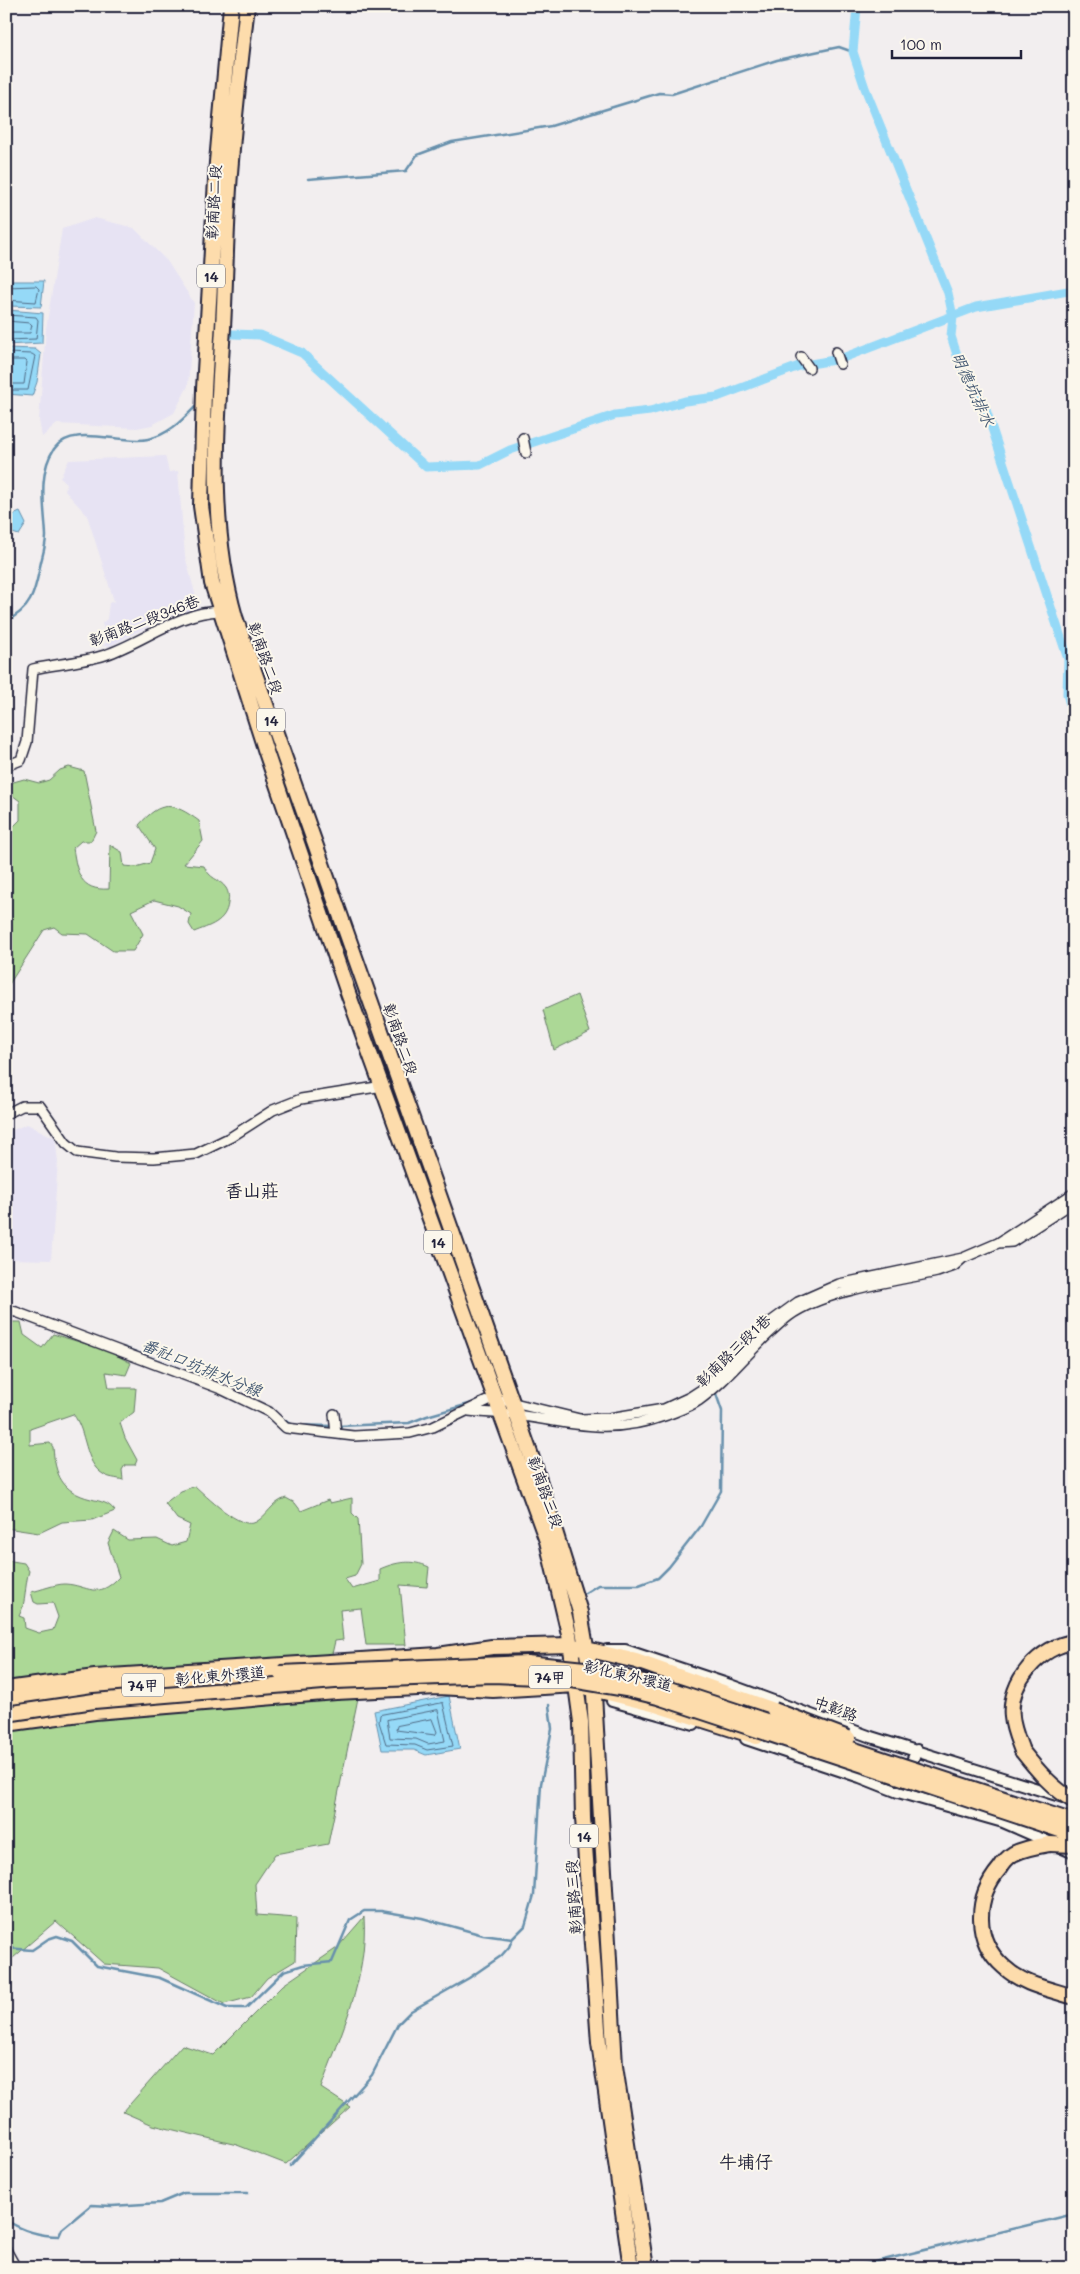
<svg xmlns="http://www.w3.org/2000/svg" width="1080" height="2274" font-family="Mali,'LXGW WenKai TC',sans-serif">
<style>
.built{fill:#e7e3f3}
.green{fill:#acd896;stroke:#677d68}
.water{fill:#95d9f7;stroke:#6790ac}
.lines{fill:none;stroke-linecap:round;stroke-linejoin:round}
.shore{stroke:#506b86;stroke-width:1}
.stream{stroke:#6790ac;stroke-width:2.5}
.canal{stroke:#95d9f7;stroke-width:9}
.minor-casing{stroke:#22223b;stroke-width:12}
.tertiary-casing{stroke:#22223b;stroke-width:14}
.primary-casing{stroke:#22223b;stroke-width:18}
.minor{stroke:#fbf7ec;stroke-width:9}
.tertiary{stroke:#fbf7ec;stroke-width:10}
.primary{stroke:#fddcac;stroke-width:14}
.primary-bridge-casing{stroke:#22223b;stroke-width:18;stroke-linecap:butt}
.primary-bridge{stroke:#fddcac;stroke-width:14}
.labels{text-anchor:middle;dominant-baseline:central;stroke-width:4;stroke-linejoin:round;paint-order:stroke}
.shield{fill:#fbf7ec;stroke:#636270;stroke-width:1}
.shield-label{font-size:14px;font-weight:bold;fill:#22223b}
.street-label{font-size:15px;fill:#22223b;stroke:#fbf7ec}
.water-label{font-size:16px;font-style:italic;fill:#445973;stroke:#fbf7ec}
.quarter-label{font-size:18px;fill:#22223b;stroke:#fbf7ec}
</style>
<rect width="100%" height="100%" fill="#f2eeef"/>
<filter id="ink" filterUnits="userSpaceOnUse"><feTurbulence type="fractalNoise" baseFrequency=".02" numOctaves="2"/><feDisplacementMap in="SourceGraphic" scale="10" xChannelSelector="R" yChannelSelector="G"/><feConvolveMatrix kernelMatrix="1 2 1 2 8 2 1 2 1" color-interpolation-filters="sRGB"/></filter>
<g filter="url(#ink)">
<path class="built" d="M 95,218 L 134,228 L 167,261 L 194,303 L 188,386 L 174,413 L 152,425 L 137,428 L 57,424 L 42,437 L 39,420 L 46,329 L 62,229 Z
M 165,456 L 169,472 L 178,471 L 185,556 L 199,608 L 171,615 L 110,646 L 103,646 L 107,642 L 102,623 L 107,619 L 109,603 L 114,601 L 87,515 L 65,491 L 67,483 L 60,478 L 69,460 Z
M 27,1124 L 55,1138 L 58,1161 L 51,1260 L 6,1259 L 6,1133 Z"/>
<path class="green" d="M 69,767 L 84,771 L 96,831 L 91,841 L 81,841 L 73,848 C 77,873 80,891 109,889 L 110,845 L 122,852 L 124,866 L 136,867 L 150,863 L 155,849 L 139,825 C 161,800 173,802 199,821 L 203,841 L 184,864 L 204,866 C 210,880 219,878 226,888 C 229,893 229,898 228,903 C 226,922 209,926 194,932 L 189,924 L 191,914 L 178,906 L 154,900 L 131,911 L 143,934 L 133,951 L 113,951 L 88,934 L 62,933 L 54,927 L 44,930 L 6,989 L 6,834 L 20,820 L 20,801 L 8,792 L 7,787 L 10,783 L 24,779 L 39,783 L 49,780 L 60,770 Z
M 577,995 L 590,1032 L 554,1050 L 543,1010 Z
M 6,1322 L 21,1322 L 24,1335 L 42,1348 L 53,1334 L 106,1350 L 131,1363 L 126,1375 L 106,1372 L 109,1388 L 136,1388 L 134,1412 L 120,1423 L 125,1438 L 137,1460 L 135,1465 L 125,1465 L 122,1470 L 123,1480 C 117,1478 108,1478 103,1474 C 84,1463 87,1431 73,1414 L 30,1429 L 30,1445 L 50,1443 L 53,1447 C 55,1475 62,1492 91,1499 C 102,1502 108,1502 115,1511 L 92,1520 L 62,1522 L 39,1533 L 6,1528 L 6,1384 L 8,1366 L 6,1364 Z
M 195,1486 C 205,1495 241,1531 256,1522 C 268,1515 271,1503 286,1498 L 295,1503 L 301,1511 L 328,1500 L 330,1503 L 352,1498 L 352,1513 L 358,1519 L 361,1564 L 355,1576 L 345,1579 L 352,1589 L 380,1581 L 380,1569 C 396,1562 412,1559 429,1567 L 427,1587 L 400,1585 L 406,1645 L 366,1645 L 361,1608 L 340,1610 L 343,1640 L 335,1641 L 332,1654 L 192,1664 L 6,1691 L 6,1560 L 24,1563 L 29,1571 C 24,1587 27,1601 19,1616 L 24,1618 L 25,1628 L 39,1633 L 53,1630 L 58,1617 L 53,1603 L 38,1604 L 34,1602 L 31,1592 C 41,1590 55,1584 65,1584 C 88,1585 97,1601 119,1577 L 108,1543 L 114,1531 L 128,1540 L 157,1539 L 172,1546 L 186,1542 L 190,1525 L 177,1519 L 165,1503 L 181,1491 Z
M 289,1696 L 358,1698 L 328,1844 L 275,1854 L 255,1884 L 257,1915 L 296,1918 L 295,1961 L 267,1978 L 251,1997 L 224,2004 L 158,1968 L 104,1964 L 56,1921 L 13,1958 L 6,1956 L 6,1731 L 47,1723 Z
M 364,1917 C 368,1977 341,2033 321,2088 L 350,2107 L 286,2164 L 237,2145 L 153,2125 L 123,2112 L 182,2045 L 213,2055 L 283,1985 L 337,1948 Z"/>
<path class="water" d="M 13,281 L 44,281 L 41,307 L 9,306 C 5,299 6,290 7,282 Z
M 8,310 L 43,313 L 42,343 L 6,345 L 6,311 Z
M 8,348 L 35,349 L 41,354 L 37,382 L 32,396 L 6,394 Z
M 20,512 L 26,524 L 19,535 L 9,532 L 6,535 L 6,518 Z
M 449,1696 L 460,1749 L 426,1755 L 414,1750 L 382,1750 L 374,1711 Z"/>
<g class="lines">
<path class="shore" d="M 6,287 L 36,286 L 39,289 L 36,302 L 6,300
M 6,315 L 36,317 L 38,320 L 36,339 L 6,340
M 6,321 L 30,323 L 32,325 L 30,333 L 6,333
M 6,353 L 32,354 L 35,356 L 28,390 L 6,390
M 6,360 L 25,360 L 27,362 L 24,384 L 6,384
M 443,1703 L 453,1746 L 427,1750 L 415,1745 L 386,1744 L 379,1722 L 380,1715 Z
M 438,1710 L 445,1741 L 428,1744 L 416,1739 L 390,1738 L 387,1720 Z
M 432,1719 L 437,1732 L 435,1735 L 396,1730 L 397,1726 Z"/>
<path class="stream" d="M 308,179 L 406,171 L 417,155 L 452,142 L 551,126 L 659,93 L 672,94 L 777,60 L 839,47 L 853,52
M 6,621 C 34,608 35,589 41,562 C 43,554 46,544 46,536 C 45,509 37,474 54,449 C 72,423 122,445 148,439 C 170,434 182,420 197,405
M 839,1289 L 853,1286
M 125,1348 L 223,1385
M 233,1390 L 268,1407
M 525,1411 L 541,1415
M 278,1415 L 291,1425 L 332,1426
M 338,1426 L 409,1423 L 427,1416 L 476,1402
M 585,1593 L 598,1585 L 639,1585 L 658,1578 L 669,1567 L 701,1526 L 721,1491 L 722,1411 L 715,1391
M 6,1948 L 32,1950 L 48,1939 L 57,1936 L 72,1941 L 97,1966 L 160,1978 L 227,2008 L 246,2008 L 284,1971 L 303,1965 L 332,1962 L 350,1920 L 364,1911 L 381,1911 L 422,1918 L 483,1935 L 512,1939 L 525,1926 L 534,1895 L 541,1784 L 552,1729 L 549,1705
M 290,2166 L 372,2075 L 398,2024 L 411,2011 L 469,1978 L 501,1956 L 509,1947 L 512,1940
M 6,2220 C 23,2231 39,2236 59,2236 L 62,2229 L 91,2205 L 112,2206 L 160,2203 L 184,2193 L 248,2193
M 850,2268 L 1074,2214"/>
<path class="canal" d="M 857,6 L 853,52 L 865,88 L 948,293 L 953,317 L 951,336 L 958,358 L 986,410 L 1068,659 L 1067,694 L 1074,719
M 233,334 L 260,335 L 302,353 L 426,467 L 480,465 L 510,450 L 615,415 L 650,411 L 685,401 L 717,397 L 799,366 L 840,359 L 976,307 L 1074,290"/>
<defs>
<path id="minor" d="M 836,352 L 840,364
M 801,357 L 809,368
M 523,438 L 526,453
M 6,766 L 21,760 L 27,742 L 33,669 C 57,664 83,662 105,655 C 144,642 178,612 220,611
M 6,1114 L 22,1106 L 40,1106 L 66,1143 L 77,1152 L 115,1157 L 154,1158 L 196,1154 L 231,1137 L 273,1110 L 301,1099 L 383,1086
M 998,1243 L 1012,1242 L 1074,1202
M 6,1310 L 16,1312 L 221,1389 L 269,1412 L 286,1428 L 354,1436 L 410,1433 L 433,1427 L 493,1398 L 580,1419 L 609,1418 L 664,1409 L 690,1397 L 707,1386 L 769,1323 L 798,1302 L 839,1284 L 963,1258 L 998,1243 L 1074,1193
M 469,1411 C 485,1413 502,1413 518,1415 C 573,1424 612,1435 667,1415 C 677,1411 690,1407 698,1401 C 732,1377 756,1341 789,1316 C 823,1291 895,1281 937,1272 L 954,1266 L 963,1258
M 334,1414 L 336,1434
M 6,2250 L 16,2268"/>
<path id="tertiary" d="M 607,1650 L 625,1650 L 730,1685 L 871,1737 L 1063,1797
M 612,1701 L 694,1724
M 746,1739 L 860,1777 L 898,1792 L 1003,1822 L 1074,1853
M 906,1774 L 917,1750"/>
<path id="primary" d="M 231,6 L 217,162 L 204,389 L 201,506 L 212,583 L 266,752 L 348,993 L 547,1541 L 569,1634 L 581,1722 L 583,1818 L 599,2043 L 631,2268
M 247,6 C 241,58 235,109 231,161 C 226,216 226,272 223,328 C 217,425 208,522 235,617 L 535,1467 L 580,1612 L 594,1694 L 615,2066 L 646,2268
M 6,1689 L 95,1677 L 438,1655 L 492,1647 L 570,1645 L 636,1661 L 774,1710
M 6,1700 L 93,1689 L 280,1673
M 6,1724 L 95,1712 L 336,1692 L 438,1687 L 493,1690 L 576,1685 L 656,1705 L 757,1737
M 1022,1751 C 1018,1740 1013,1729 1012,1717 C 1008,1682 1040,1646 1074,1642
M 1050,1844 C 1038,1846 1024,1848 1013,1854 C 1008,1857 1003,1863 1000,1868 C 975,1897 973,1940 1004,1967 C 1023,1985 1049,1989 1074,1997"/>
</defs>
<use href="#minor" class="minor-casing"/>
<use href="#tertiary" class="tertiary-casing"/>
<use href="#primary" class="primary-casing"/>
<use href="#minor" class="minor"/>
<use href="#tertiary" class="tertiary"/>
<use href="#primary" class="primary"/>
<defs>
<path id="primary-bridge" d="M 280,1673 L 527,1663 L 594,1670 L 660,1686 L 1074,1822
M 774,1710 L 848,1738
M 6,1714 L 94,1701 L 335,1681 L 493,1675 L 560,1678 L 626,1689 L 658,1697 L 1072,1834
M 1022,1751 C 1037,1770 1052,1788 1074,1801
M 1050,1844 L 1074,1845"/>
</defs>
<use href="#primary-bridge" class="primary-bridge-casing"/>
<use href="#primary-bridge" class="primary-bridge"/>
</g>
</g>
<g class="labels">
<g class="shield">
<rect x="197" y="264.5" width="28" height="23" rx="4"/>
<rect x="257" y="708.5" width="28" height="23" rx="4"/>
<rect x="424" y="1230.5" width="28" height="23" rx="4"/>
<rect x="529" y="1665.5" width="42" height="23" rx="4"/>
<rect x="122" y="1673.5" width="42" height="23" rx="4"/>
<rect x="570" y="1824.5" width="28" height="23" rx="4"/>
</g>
<g class="shield-label">
<text x="211" y="276">14</text>
<text x="271" y="720">14</text>
<text x="438" y="1242">14</text>
<text x="550" y="1677">74甲</text>
<text x="143" y="1685">74甲</text>
<text x="584" y="1836">14</text>
</g>
<g class="street-label">
<text transform="translate(213 202) rotate(-87)">彰南路二段</text>
<text transform="translate(144 620) rotate(-21)">彰南路二段346巷</text>
<text transform="translate(266 658) rotate(71)">彰南路二段</text>
<text transform="translate(401 1039) rotate(71)">彰南路二段</text>
<text transform="translate(733 1350) rotate(-44)">彰南路三段1巷</text>
<text transform="translate(546 1492) rotate(70)">彰南路三段</text>
<text transform="translate(220 1675) rotate(-5)">彰化東外環道</text>
<text transform="translate(628 1675) rotate(13)">彰化東外環道</text>
<text transform="translate(836 1708) rotate(20)">中彰路</text>
<text transform="translate(573 1897) rotate(-94)">彰南路三段</text>
</g>
<g class="water-label">
<text transform="translate(974 389) rotate(65)">明德坑排水</text>
<text transform="translate(202 1367) rotate(22)">番社口坑排水分線</text>
</g>
<g class="quarter-label">
<text x="252" y="1190">香山莊</text>
<text x="746" y="2161">牛埔仔</text>
</g>
</g>
<rect width="1080" height="2274" fill="none" stroke="#fbf7ec" stroke-width="25"/>
<rect x="12" y="12" width="1055" height="2249" fill="none" stroke="#22223b" stroke-width="2" filter="url(#ink)"/>
<path d="M892 50v8h129v-8" fill="none" stroke="#22223b" stroke-width="2.5"/>
<text x="900" y="50" font-size="15" fill="#22223b" stroke="#fbf7ec" stroke-width="4" paint-order="stroke">100 m</text>
</svg>
